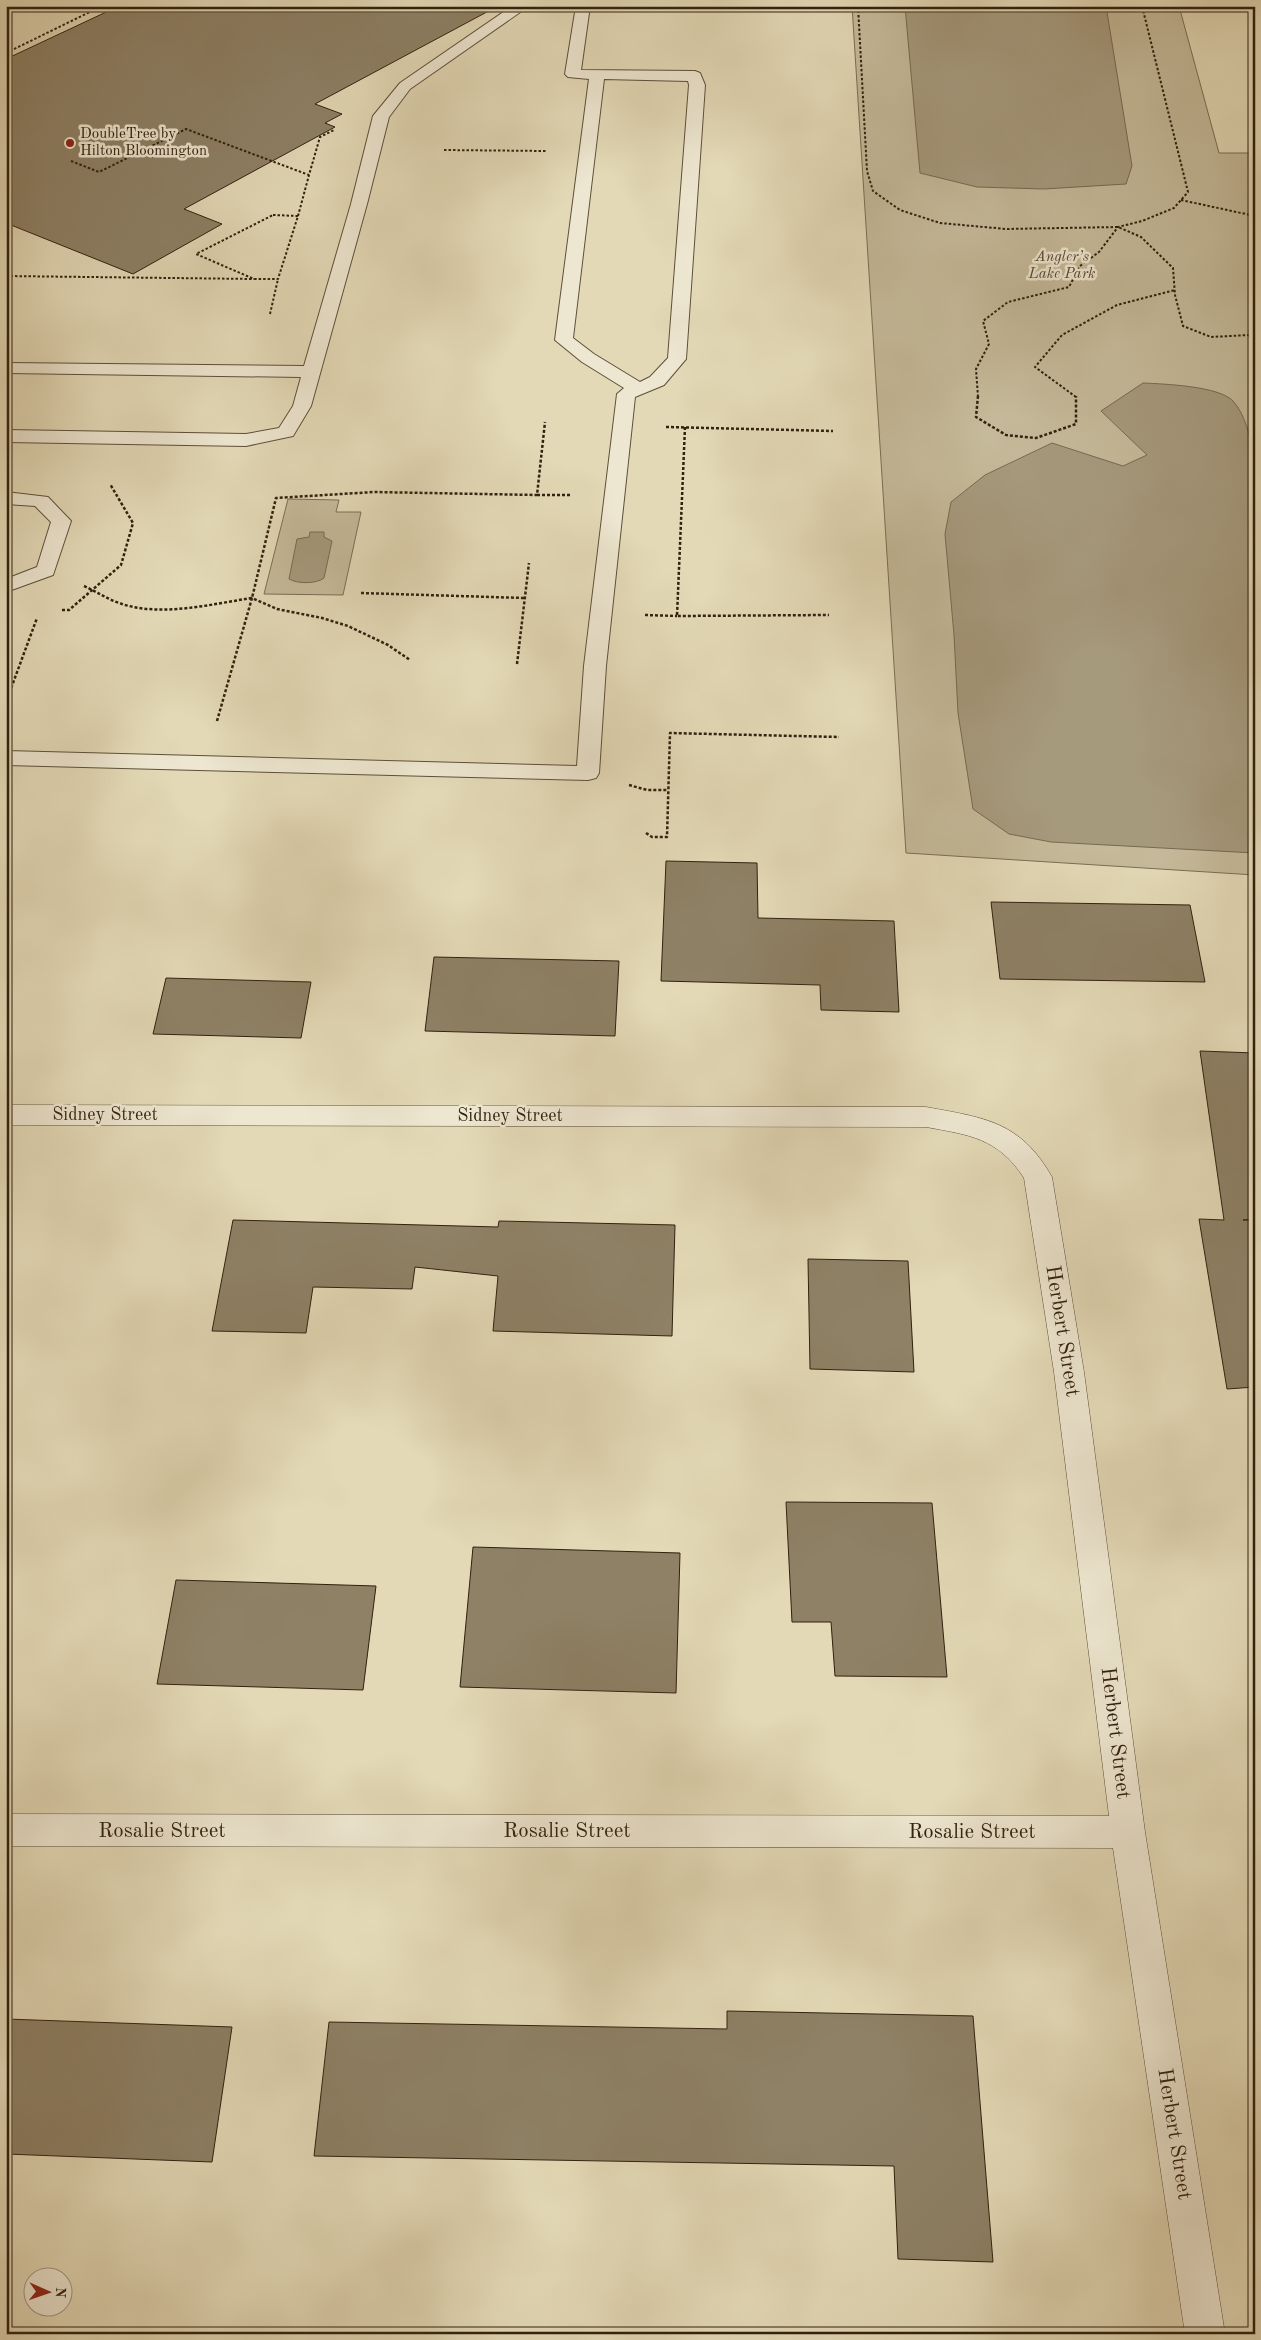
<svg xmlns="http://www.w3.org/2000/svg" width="1261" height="2340" font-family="'Old Standard TT',serif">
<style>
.green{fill:#c5ba9a;stroke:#7b6e54}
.water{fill:#a69a7d;stroke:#776a51}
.building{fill:#8e8166;stroke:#31210f}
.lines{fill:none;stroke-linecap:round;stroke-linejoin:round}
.service-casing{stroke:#5e4f39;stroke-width:2}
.minor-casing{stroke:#5e4f39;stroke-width:1}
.path-far1{stroke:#31210f;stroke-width:2;stroke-dasharray:2.5 2;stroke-linecap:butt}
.path{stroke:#31210f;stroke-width:2.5;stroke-dasharray:3 2;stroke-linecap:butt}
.service{fill:#ede6d0;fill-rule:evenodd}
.minor{fill:#ede6d0;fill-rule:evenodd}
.poi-dot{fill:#8f2418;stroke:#ede6d0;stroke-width:2}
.labels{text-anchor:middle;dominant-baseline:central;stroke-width:5;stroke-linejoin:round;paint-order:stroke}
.far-poi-label{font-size:15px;fill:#31210f;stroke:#ede6d0;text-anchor:start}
.far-park-label{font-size:15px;font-style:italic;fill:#564732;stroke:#ede6d0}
.street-label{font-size:18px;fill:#31210f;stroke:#ede6d0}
.near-street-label{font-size:21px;fill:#31210f;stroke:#ede6d0}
</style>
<rect width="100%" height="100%" fill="#e3d9b6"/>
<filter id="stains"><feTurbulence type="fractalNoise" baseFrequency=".004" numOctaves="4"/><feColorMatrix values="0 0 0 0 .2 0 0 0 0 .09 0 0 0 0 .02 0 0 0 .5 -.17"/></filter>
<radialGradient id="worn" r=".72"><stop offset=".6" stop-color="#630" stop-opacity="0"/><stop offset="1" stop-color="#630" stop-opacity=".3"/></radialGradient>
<path class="green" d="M 852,6 L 1179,6 L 1219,153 L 1255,153 L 1255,875 L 906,853 Z
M 288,499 L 339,500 L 336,512 L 361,512 L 343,595 L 264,594 Z"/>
<path class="water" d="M 905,6 L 1106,6 L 1132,166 L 1126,184 L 1044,189 L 977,187 L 920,173 Z
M 1143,383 C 1164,384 1219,386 1233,401 C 1246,415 1249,437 1255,455 L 1255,853 L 1051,842 L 1009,834 L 973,809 L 958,713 L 954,635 L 945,534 L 951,502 L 985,475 L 1052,443 L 1123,466 L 1147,455 L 1101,411 Z
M 310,532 L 324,532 L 324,537 L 332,541 L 324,578 C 317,584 297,584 289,579 L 297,539 L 309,537 Z"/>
<path class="building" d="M 119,6 L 498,6 L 315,104 L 342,114 L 325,123 L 335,127 L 184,209 L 222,224 L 133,274 L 6,223 L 6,59 Z
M 666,861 L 757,863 L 758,918 L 894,921 L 899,1012 L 821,1010 L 820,985 L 661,981 Z
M 991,902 L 1190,905 L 1205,982 L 1000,979 Z
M 434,957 L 619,961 L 615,1036 L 425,1031 Z
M 166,978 L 311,982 L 301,1038 L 153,1034 Z
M 1200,1051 L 1255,1053 L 1255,1219 L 1243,1220 L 1255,1220 L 1255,1387 L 1227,1389 L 1199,1219 L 1224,1220 Z
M 233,1220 L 498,1227 L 499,1221 L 675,1225 L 672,1336 L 493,1331 L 498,1276 L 415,1267 L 412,1289 L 313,1287 L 306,1333 L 212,1331 Z
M 808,1259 L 908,1261 L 914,1372 L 810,1369 Z
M 786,1502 L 932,1503 L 947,1677 L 835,1676 L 831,1622 L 792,1622 Z
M 473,1547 L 680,1553 L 676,1693 L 460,1687 Z
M 176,1580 L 376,1586 L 363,1690 L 157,1684 Z
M 727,2011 L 973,2016 L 993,2262 L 898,2259 L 894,2166 L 314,2156 L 329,2022 L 727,2029 Z
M 6,2019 L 232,2027 L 212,2162 L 6,2154 Z"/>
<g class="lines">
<defs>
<path id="service" d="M 512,6 L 529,6 L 410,89 L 389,117 L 367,204 L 311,406 L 293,436 L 246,446 L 6,442 L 6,430 L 246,434 L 279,428 L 293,406 L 301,377 L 6,373 L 6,363 L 304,366 L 351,204 L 373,116 L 400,83 Z
M 576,6 L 590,6 L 581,70 L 695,71 L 700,73 L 705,85 L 686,359 L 664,385 L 635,397 L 606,666 L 599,773 L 596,778 L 588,780 L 6,765 L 6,751 L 577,766 L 584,666 L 617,394 L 624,388 L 582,362 L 555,340 L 589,79 L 568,77 L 565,74 ZM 604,79 L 688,81 L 689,85 L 668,358 L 650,377 L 640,382 L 594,354 L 573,338 Z
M 6,492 L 48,497 L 71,521 L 53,575 L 6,592 L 6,579 L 37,567 L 51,522 L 35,506 L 6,504 Z"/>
<path id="minor" d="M 6,1105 L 926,1107 C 985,1118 1020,1121 1052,1177 L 1084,1372 L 1145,1832 L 1225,2334 L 1185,2334 L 1113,1848 L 6,1846 L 6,1814 L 1109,1816 L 1054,1372 L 1024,1178 C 998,1138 970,1135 926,1127 L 6,1125 Z"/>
</defs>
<use href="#service" class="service-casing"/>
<use href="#minor" class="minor-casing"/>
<path class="path-far1" d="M 858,6 L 867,171 L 873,191 L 900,210 L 940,223 L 1006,229 L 1118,227 L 1141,237 L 1173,268 L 1175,295 L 1183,326 L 1211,337 L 1249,335
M 6,53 L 102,6
M 444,150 L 546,151
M 140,152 L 153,157
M 71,161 L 99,172 L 186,129 L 309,175 L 320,137 L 334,130
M 1181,200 L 1255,216
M 273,215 L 298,216 L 278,279 L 254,279 L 196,254 Z
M 298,216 L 309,175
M 6,276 L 254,279
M 1255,299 L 1249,335 L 1255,354
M 270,314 L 278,279
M 978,397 L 976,369 L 989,344 L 983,321 L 1008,302 L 1069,287 L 1080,266 L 1099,252 L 1118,227 L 1142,221 L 1174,208 L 1188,192 L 1142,6
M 1076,397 L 1035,367 L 1062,335 L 1117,305 L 1175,290"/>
<path class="path" d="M 978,396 L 976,417 L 1006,435 L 1036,438 L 1076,424 L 1076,396
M 666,427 L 833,431
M 685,427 L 677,616 L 829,615
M 537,495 L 571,495
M 84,586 C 97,592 109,600 122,604 C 163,617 211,604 252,598 L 276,498 L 374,492 L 537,495 L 545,422
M 361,593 L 524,598
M 62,610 L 69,610 L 121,565 L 133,523 L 110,484
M 645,615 L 677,616
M 517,664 L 529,563
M 6,702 L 37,618
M 217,721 L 252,598 L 277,609 L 322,618 L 348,626 L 388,645 L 410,660
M 629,785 L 647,790 L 668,790
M 646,833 L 652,837 L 667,837 L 670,733 L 839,737"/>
<use href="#service" class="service"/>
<use href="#minor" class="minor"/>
</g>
<circle class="poi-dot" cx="70" cy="143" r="5"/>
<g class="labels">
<g class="far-poi-label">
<text x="80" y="134">DoubleTree by<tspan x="80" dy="17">Hilton Bloomington</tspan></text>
</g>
<g class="far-park-label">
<text x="1062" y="257">Angler’s<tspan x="1062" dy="17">Lake Park</tspan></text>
</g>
<g class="street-label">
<text x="105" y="1115">Sidney Street</text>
<text x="510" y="1116">Sidney Street</text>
</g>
<g class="near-street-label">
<text transform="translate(1062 1331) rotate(81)">Herbert Street</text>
<text transform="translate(1115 1733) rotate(83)">Herbert Street</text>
<text x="162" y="1831">Rosalie Street</text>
<text x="567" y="1831">Rosalie Street</text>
<text x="972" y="1832">Rosalie Street</text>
<text transform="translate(1174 2134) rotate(81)">Herbert Street</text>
</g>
</g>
<rect width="1261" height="2340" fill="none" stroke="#e3d9b6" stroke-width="25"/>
<rect x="8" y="8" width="1246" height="2325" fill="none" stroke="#31210f" stroke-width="2.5"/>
<rect x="12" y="12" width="1236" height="2315" fill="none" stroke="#31210f"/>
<g transform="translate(48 2292) rotate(92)"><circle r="24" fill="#ede6d0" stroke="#a29783"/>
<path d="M0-4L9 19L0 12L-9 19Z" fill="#8f2418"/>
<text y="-8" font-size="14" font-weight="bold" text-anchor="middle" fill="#31210f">N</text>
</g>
<rect width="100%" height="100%" filter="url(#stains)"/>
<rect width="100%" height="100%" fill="url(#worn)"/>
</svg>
